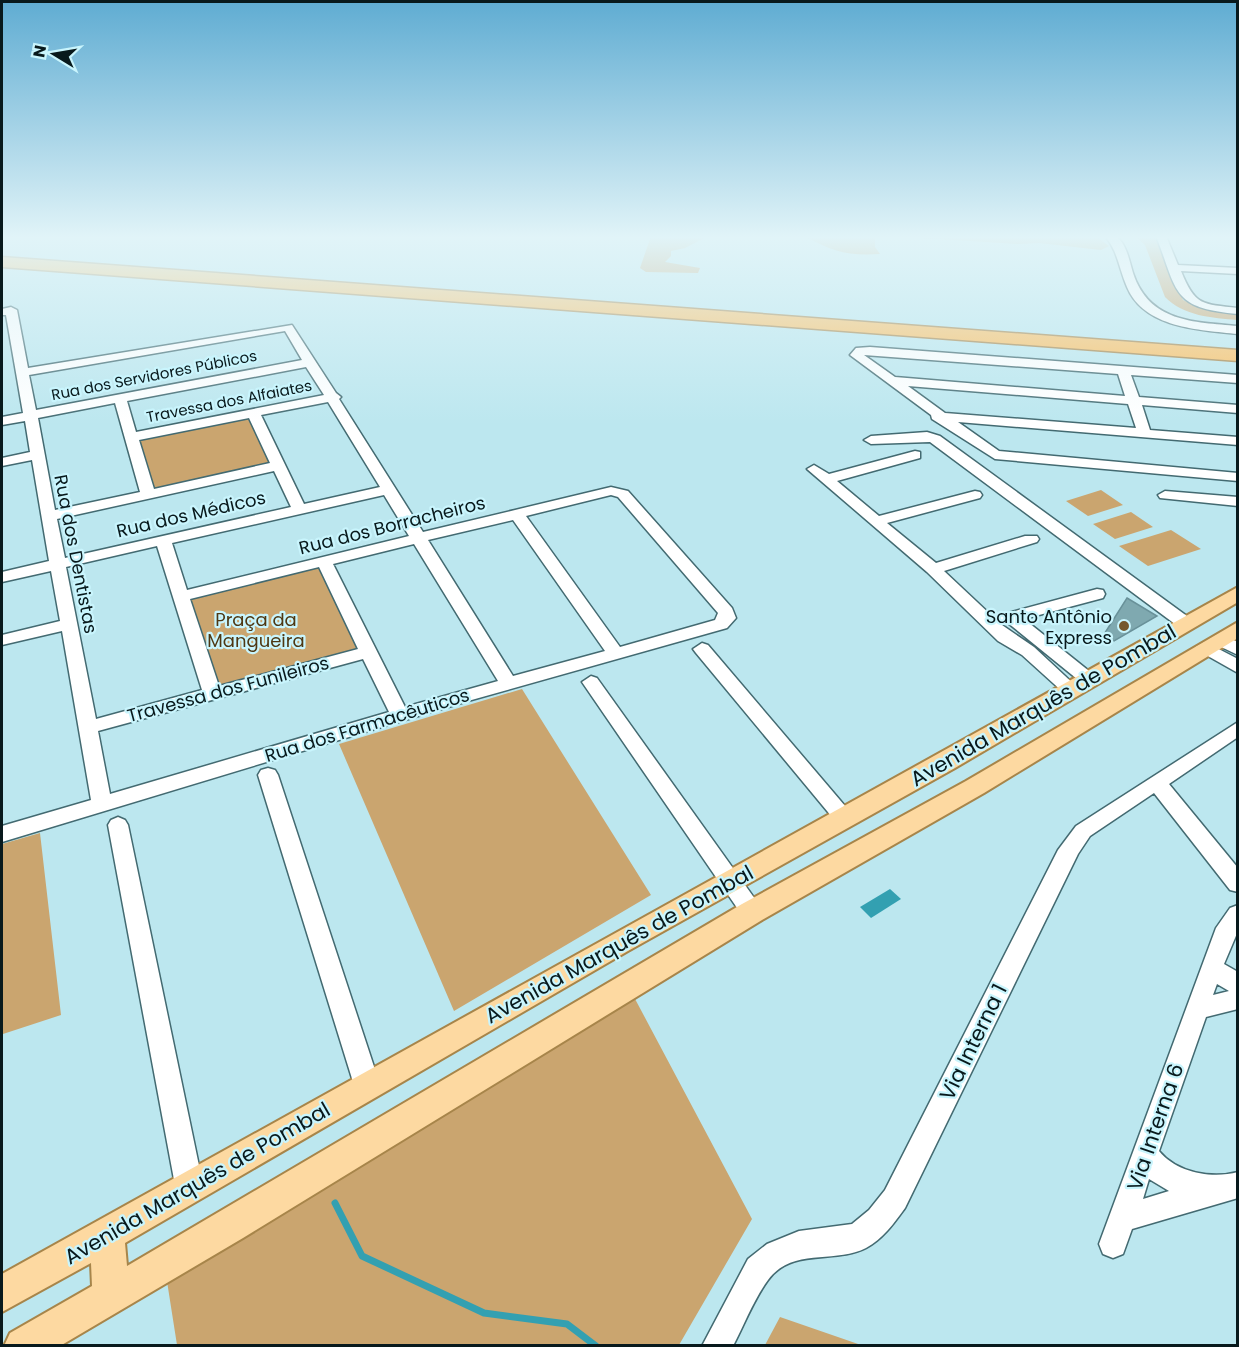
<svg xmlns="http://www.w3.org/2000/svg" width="1239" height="1347" font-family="Poppins,sans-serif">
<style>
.green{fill:#caa56f}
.water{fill:#33a0b1}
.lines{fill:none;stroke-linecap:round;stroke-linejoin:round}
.stream{stroke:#33a0b1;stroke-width:7}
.building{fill:#7fa9b0;stroke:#699199;stroke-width:1.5}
.minor-casing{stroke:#436a71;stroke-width:3}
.major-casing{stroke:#a7854a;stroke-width:4}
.highway-casing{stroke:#a7854a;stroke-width:3}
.minor{fill:#fff;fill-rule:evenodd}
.major{fill:#fdd9a1;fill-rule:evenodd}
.highway{fill:#fcbf62;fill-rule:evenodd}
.poi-dot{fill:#75582c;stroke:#c9f5fd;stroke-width:2}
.labels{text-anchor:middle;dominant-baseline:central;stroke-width:4.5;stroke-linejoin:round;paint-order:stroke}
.far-street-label{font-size:15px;fill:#08191c;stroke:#c9f5fd}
.street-label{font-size:18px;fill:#08191c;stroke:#c9f5fd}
.poi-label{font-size:18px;fill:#08191c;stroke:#c9f5fd;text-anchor:end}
.park-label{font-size:18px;fill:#4e3712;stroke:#c9f5fd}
.near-street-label{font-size:21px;fill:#08191c;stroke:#c9f5fd}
</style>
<rect width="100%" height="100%" fill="#bce7ef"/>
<path class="green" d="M 651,236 L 708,236 L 685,248 L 671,251 L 671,256 L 665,262 L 700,268 L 698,273 L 646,272 L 640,268 Z
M 805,236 L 1096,236 L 1109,246 L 1101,250 L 1039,243 L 1017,244 L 892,236 L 875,238 L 875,247 L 880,254 C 849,256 832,252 805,236 Z
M 1135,236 L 1151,236 L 1160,243 L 1183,300 L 1206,310 L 1237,313 L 1237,320 C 1213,318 1183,316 1165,297 L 1145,245 Z
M 249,416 L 271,464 L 154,490 L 138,438 Z
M 1101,490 L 1123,505 L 1088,516 L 1066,501 Z
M 1131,512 L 1153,527 L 1115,539 L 1093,524 Z
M 1171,530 L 1201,549 L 1148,566 L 1119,546 Z
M 319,568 L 358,649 L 218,686 L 190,599 Z
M 522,689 L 651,895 L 454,1011 L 339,744 Z
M 40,833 L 61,1015 L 3,1034 L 2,844 Z
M 634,997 L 752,1219 L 679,1345 L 177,1345 L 166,1275 Z
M 780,1317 L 861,1345 L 765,1345 Z"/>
<path class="water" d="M 890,889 L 901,899 L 871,918 L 860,907 Z"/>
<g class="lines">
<path class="stream" d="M 335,1203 L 362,1256 L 484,1313 L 567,1324 L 596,1346"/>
</g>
<path class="building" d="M 1127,598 L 1157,616 L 1114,641 L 1103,636 Z"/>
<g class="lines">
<defs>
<path id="minor" d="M 1105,236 L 1116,236 C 1127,245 1129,260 1133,273 C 1149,322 1193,322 1238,326 L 1238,334 C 1199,330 1144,328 1127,287 C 1119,269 1118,251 1105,236 Z
M 1156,236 L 1166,236 L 1178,265 L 1238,268 L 1238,274 L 1181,271 C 1195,306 1202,304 1238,308 L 1238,314 C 1171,308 1178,292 1156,236 Z
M 11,307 L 17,310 L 28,368 L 292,325 L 336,393 L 341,397 L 339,399 L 423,532 L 611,487 L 628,491 L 732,608 L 736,618 L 727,628 L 468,701 L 2,842 L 2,826 L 91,800 L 62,631 L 2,645 L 2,635 L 60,621 L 51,571 L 2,582 L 2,572 L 49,561 L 32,460 L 2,466 L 2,458 L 30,452 L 25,421 L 2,425 L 2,417 L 23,413 L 6,315 L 2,315 L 2,309 ZM 285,331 L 302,360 L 36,410 L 29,375 ZM 306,367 L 324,395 L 136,432 L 127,401 ZM 328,402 L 380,487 L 304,504 L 261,415 ZM 115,403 L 140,492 L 55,510 L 38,418 ZM 249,418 L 270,463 L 154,489 L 139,440 ZM 274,471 L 291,507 L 65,558 L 57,519 ZM 384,495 L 409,536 L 187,590 L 172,543 ZM 611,495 L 618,497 L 718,613 L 715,620 L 620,647 L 526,516 ZM 513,520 L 605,651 L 513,676 L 428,540 ZM 414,544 L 498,681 L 405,707 L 333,564 ZM 157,546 L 202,690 L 96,719 L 66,567 ZM 319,567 L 358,649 L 219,686 L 190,599 ZM 363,659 L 389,712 L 110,794 L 98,731 Z
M 870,347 L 1238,375 L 1238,383 L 1131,375 L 1139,397 L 1238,405 L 1238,413 L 1142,405 L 1150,430 L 1238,437 L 1238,445 L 958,422 L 999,451 L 1238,473 L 1238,481 L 995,459 L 932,419 L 931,415 L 850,355 L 856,348 ZM 864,355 L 1118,374 L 1125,396 L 895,377 ZM 908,386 L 1128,404 L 1136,428 L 945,413 Z
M 927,432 L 940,436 L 1191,619 L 1194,623 L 1191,627 L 1179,627 L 930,442 L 871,444 L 864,440 L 871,436 Z
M 915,451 L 920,452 L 920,458 L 837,481 L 879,516 L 975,491 L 980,492 L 982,495 L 980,498 L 887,523 L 936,563 L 1025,536 L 1037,536 L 1039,539 L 1037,542 L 944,571 L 993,617 L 1097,589 L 1103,590 L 1105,594 L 1103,598 L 1024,619 L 1094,675 L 1097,679 L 1094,683 L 1082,683 L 1008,623 L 1002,625 L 1034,647 L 1079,689 L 1076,693 L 1064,693 L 1022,655 L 998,641 L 927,572 L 807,469 L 814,465 L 829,474 Z
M 1165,491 L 1238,497 L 1238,506 L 1160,498 L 1158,495 Z
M 1219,634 L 1238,642 L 1238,655 L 1213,643 L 1210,639 Z
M 1205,642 L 1238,659 L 1238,673 L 1199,651 L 1196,647 Z
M 702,643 L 708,645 L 851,813 L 854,818 L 851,823 L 844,826 L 837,823 L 696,653 L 693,649 Z
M 591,676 L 597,678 L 760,906 L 763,912 L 760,918 L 752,921 L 744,918 L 582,682 Z
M 1238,722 L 1238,737 L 1169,784 L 1238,868 L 1238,892 L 1230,890 L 1154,793 L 1090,836 L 1078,854 L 905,1208 C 894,1223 883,1239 866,1248 C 835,1264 792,1247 768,1280 C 754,1299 744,1325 733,1346 L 702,1346 L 748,1259 L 767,1244 L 799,1231 L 852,1224 L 869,1210 L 885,1190 L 1058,850 L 1076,826 Z
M 268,768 L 275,770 L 278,775 L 380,1085 L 376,1093 L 367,1097 L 358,1093 L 354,1085 L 258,775 L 261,770 Z
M 118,817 L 125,820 L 128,825 L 203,1185 L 199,1194 L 189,1198 L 179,1194 L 175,1185 L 108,825 L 111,820 Z
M 1238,905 L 1238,931 L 1224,964 L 1238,972 L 1238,1009 L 1206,1017 L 1159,1151 C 1177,1173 1212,1179 1238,1172 L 1238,1198 L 1132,1229 L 1123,1254 L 1113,1258 L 1103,1254 L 1099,1244 L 1216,928 L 1230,908 ZM 1217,984 L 1229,991 L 1213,995 ZM 1149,1179 L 1169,1191 L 1143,1199 Z"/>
<path id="major" d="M 1238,587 L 1238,602 L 955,768 L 628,951 L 125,1243 L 127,1266 L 742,904 L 966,781 L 1238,622 L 1238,638 L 984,793 L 762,920 L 243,1238 L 60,1346 L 4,1346 L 10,1333 L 92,1286 L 91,1263 L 2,1312 L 2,1274 Z"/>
<path id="highway" d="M 2,257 L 1238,350 L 1238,361 L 2,267 Z"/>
</defs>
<use href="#minor" class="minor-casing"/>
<use href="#major" class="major-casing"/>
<use href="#highway" class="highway-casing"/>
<use href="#minor" class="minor"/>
<use href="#major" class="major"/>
<use href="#highway" class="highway"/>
</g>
<linearGradient id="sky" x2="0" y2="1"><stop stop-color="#5facd2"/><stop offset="0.56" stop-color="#e1f4f8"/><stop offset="1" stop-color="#e1f4f8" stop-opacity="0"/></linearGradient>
<rect width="1239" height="424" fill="url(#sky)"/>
<circle class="poi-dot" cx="1124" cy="626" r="6"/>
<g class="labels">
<g class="far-street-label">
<text transform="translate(154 375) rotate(-11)">Rua dos Servidores Públicos</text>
<text transform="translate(229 401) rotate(-11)">Travessa dos Alfaiates</text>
</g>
<g class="street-label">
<text transform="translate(191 514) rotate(-13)">Rua dos Médicos</text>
<text transform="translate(392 525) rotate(-14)">Rua dos Borracheiros</text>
<text transform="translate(76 554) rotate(79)">Rua dos Dentistas</text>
<text transform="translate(228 689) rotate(-15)">Travessa dos Funileiros</text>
<text transform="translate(367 725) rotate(-17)">Rua dos Farmacêuticos</text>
</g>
<g class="poi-label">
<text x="1112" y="616">Santo Antônio<tspan x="1112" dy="21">Express</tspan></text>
</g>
<g class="park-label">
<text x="256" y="619">Praça da<tspan x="256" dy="21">Mangueira</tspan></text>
</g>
<g class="near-street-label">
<text transform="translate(1043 705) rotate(-30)">Avenida Marquês de Pombal</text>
<text transform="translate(619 944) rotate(-29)">Avenida Marquês de Pombal</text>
<text transform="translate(973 1042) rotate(-64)">Via Interna 1</text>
<text transform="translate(1155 1127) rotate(-71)">Via Interna 6</text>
<text transform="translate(197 1183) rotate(-30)">Avenida Marquês de Pombal</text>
</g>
</g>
<rect width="1239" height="1347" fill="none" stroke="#08191c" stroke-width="6"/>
<g transform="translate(54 54) rotate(281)" stroke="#c9f5fd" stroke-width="4.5" paint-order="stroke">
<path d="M0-4.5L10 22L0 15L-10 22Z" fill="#08191c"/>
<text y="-9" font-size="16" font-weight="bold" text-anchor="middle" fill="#08191c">N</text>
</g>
</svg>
